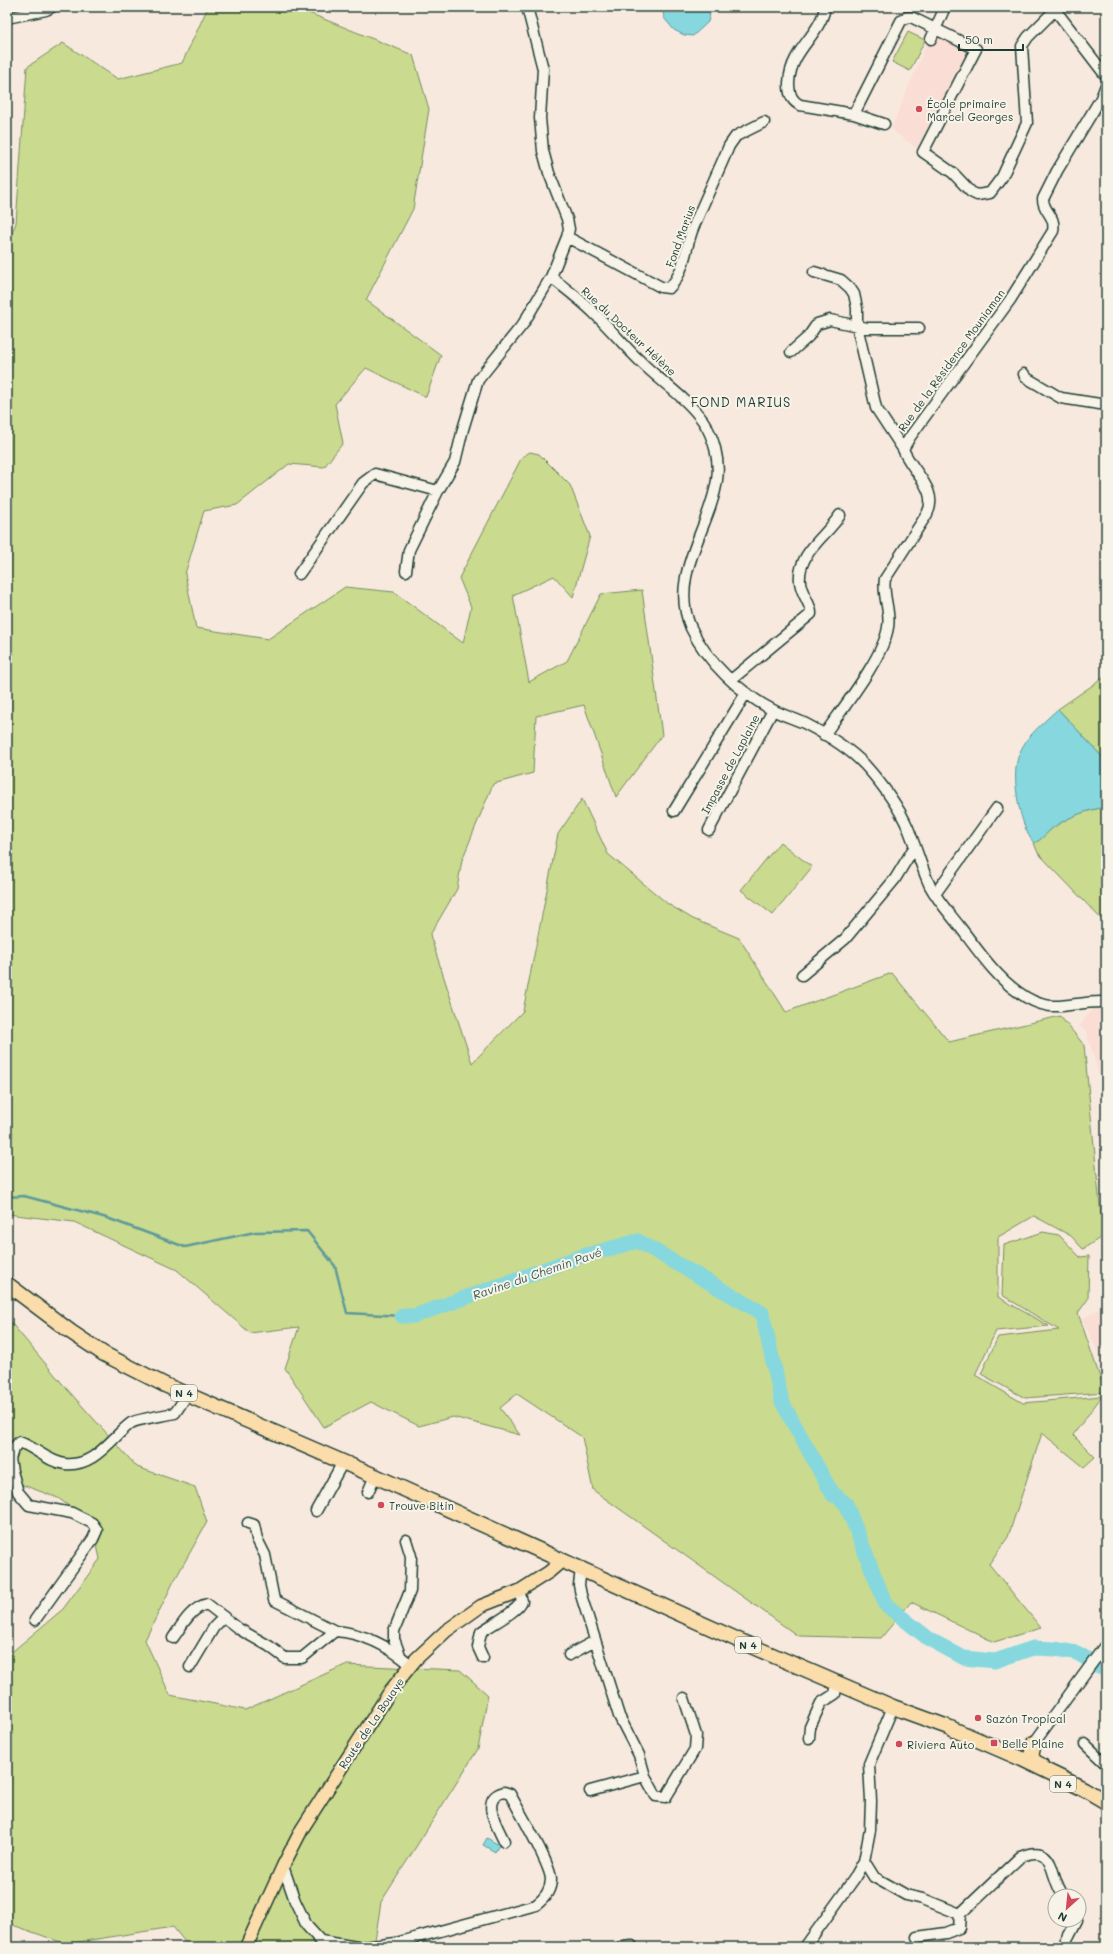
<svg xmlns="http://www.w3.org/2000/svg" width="1113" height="1954" font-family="Mali,sans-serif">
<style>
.built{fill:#faddd4}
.green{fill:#cada8e;stroke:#748c61}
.water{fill:#86d8de;stroke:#5d9a9a}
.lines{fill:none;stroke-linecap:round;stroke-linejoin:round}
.stream{stroke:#5d9a9a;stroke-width:2.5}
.river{stroke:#86d8de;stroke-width:15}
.minor-casing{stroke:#1f3d34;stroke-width:13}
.major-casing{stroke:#1f3d34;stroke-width:15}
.highway-casing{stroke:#1f3d34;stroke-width:17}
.minor{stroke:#f7f3e8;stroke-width:10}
.major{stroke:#faddab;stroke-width:12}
.highway{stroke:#faddab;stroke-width:14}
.poi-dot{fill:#d1495b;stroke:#f7f3e8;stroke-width:1.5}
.labels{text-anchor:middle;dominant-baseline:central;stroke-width:4;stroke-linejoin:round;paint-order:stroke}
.shield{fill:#f7f3e8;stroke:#60746a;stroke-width:1}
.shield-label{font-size:10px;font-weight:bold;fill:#1f3d34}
.poi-label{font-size:11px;fill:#1f3d34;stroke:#f7f3e8;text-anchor:start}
.street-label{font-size:11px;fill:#1f3d34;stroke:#f7f3e8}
.water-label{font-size:12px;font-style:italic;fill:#345c56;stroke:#f7f3e8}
.quarter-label{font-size:13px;letter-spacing:1px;fill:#1f3d34;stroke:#f7f3e8}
</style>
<rect width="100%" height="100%" fill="#f8e9df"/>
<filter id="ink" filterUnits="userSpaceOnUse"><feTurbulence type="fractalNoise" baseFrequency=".025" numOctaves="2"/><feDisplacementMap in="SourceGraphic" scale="8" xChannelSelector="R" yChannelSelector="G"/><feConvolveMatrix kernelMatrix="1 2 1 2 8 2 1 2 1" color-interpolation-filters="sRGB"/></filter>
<g filter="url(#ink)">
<path class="built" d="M 938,35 L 970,52 L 916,148 L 891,129 L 926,45 L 934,44 Z
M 1096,1003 L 1106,1004 L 1106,1098 L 1086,1031 L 1079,1027 Z
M 1106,1233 L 1106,1270 L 1100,1254 Z
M 1106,1305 L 1106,1368 L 1082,1319 Z"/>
<path class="green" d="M 208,7 L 294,7 L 413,55 L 429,109 L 413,209 L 366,300 L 441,355 L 426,397 L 366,368 L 335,404 L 343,443 L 324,467 L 289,464 L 237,505 L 204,511 L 185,574 L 196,628 L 268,639 L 345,587 L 394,592 L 463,643 L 471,607 L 459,578 L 522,457 L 530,452 L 539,454 L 570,485 L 590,536 L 573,597 L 554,576 L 513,595 L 529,682 L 567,661 L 601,594 L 642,590 L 662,735 L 616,797 L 584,705 L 536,716 L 533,773 L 493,784 L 462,860 L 457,889 L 430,935 L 472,1063 L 523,1011 L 558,834 L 582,799 L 608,854 L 668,904 L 693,919 L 739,938 L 786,1012 L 892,973 L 949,1042 L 1060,1016 L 1084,1045 L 1103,1236 L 1083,1249 L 1071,1236 L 1034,1216 L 998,1237 L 998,1297 L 1049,1326 L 996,1331 L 975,1375 L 1023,1403 L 1102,1396 L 1073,1435 L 1095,1457 L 1084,1467 L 1042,1433 L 1008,1537 L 989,1564 L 1041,1628 L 994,1642 L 911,1602 L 881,1638 L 798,1636 L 593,1490 L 582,1437 L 517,1394 L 500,1408 L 520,1435 L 453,1417 L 419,1426 L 371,1402 L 324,1427 L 285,1368 L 299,1327 L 250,1333 L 177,1270 L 74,1222 L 7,1214 L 7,244 L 16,223 L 27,67 L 63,43 L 118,79 L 182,63 Z
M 908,32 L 925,40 L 910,71 L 892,62 Z
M 1106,676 L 1106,761 L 1058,709 Z
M 1106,807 L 1106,924 L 1038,853 L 1034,843 C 1042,840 1047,832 1054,827 C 1070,816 1087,810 1106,807 Z
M 780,842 L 812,867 L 773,915 L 741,890 Z
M 1043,1232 L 1059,1235 L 1080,1257 L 1089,1256 L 1088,1299 L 1078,1313 L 1105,1392 L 1025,1398 L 981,1374 L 998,1337 L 1059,1330 L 1002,1295 L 1004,1245 Z
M 7,1318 L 66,1388 L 137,1467 L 195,1487 L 207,1522 L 173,1583 L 145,1640 L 170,1695 L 245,1710 L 345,1665 L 460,1670 L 488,1695 L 478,1749 L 381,1902 L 374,1947 L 189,1947 L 173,1927 L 66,1944 L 7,1923 L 7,1656 L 63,1609 L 100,1559 L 92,1523 L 58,1498 L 7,1479 Z"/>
<path class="water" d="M 667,7 L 707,7 L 710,14 L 708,22 L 693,36 L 684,35 L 674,30 L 664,18 L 663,12 Z
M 1058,709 L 1106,761 L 1106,807 C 1087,810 1070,816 1054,827 C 1047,832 1042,840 1034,843 C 1026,834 1022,819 1019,807 C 1009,754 1020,743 1058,709 Z
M 487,1838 L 499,1845 L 495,1852 L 483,1845 Z"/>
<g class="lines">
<path class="stream" d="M 7,1197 L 24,1196 L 107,1218 L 185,1247 L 255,1232 L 307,1231 L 335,1266 L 347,1313 L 402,1316"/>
<path class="river" d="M 402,1316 L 414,1316 L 579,1257 L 638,1241 L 762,1313 L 782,1402 L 833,1495 L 837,1496 L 846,1504 L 886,1605 L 929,1639 L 964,1658 L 995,1661 L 1033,1648 L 1056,1649 L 1077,1653 L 1106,1670"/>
<defs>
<path id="minor" d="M 825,7 C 822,27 805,41 796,58 C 789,71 783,97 800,105 L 854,114 L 884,124
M 1053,7 L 1106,76
M 7,18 L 46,10 L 52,7
M 931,39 L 945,7
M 854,114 L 901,21 L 907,17 L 911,17 L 976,49 L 923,152 L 953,173 L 971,192 L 977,195 L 990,193 L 1002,177 L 1027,123 L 1022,46 L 1028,37 L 1058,7
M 567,237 L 661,287 L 669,288 C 684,274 685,250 692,231 C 703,203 717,175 729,146 L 736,136 L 764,122
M 814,272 L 841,280 L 850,288 L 854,294 L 857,308 L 857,326 L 876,408 L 903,449
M 551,277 C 566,289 581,300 594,313 C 610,328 624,346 640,361 C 661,382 686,397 703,421 C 714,437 720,461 717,480 C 710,529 668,576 691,628 C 707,662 740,693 773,710 C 784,716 796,719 806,724 C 827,735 849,748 865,765 C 882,784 898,805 908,828 C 916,847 921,867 930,886 C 938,901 950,914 960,927 C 977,949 995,976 1018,992 C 1054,1018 1069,1000 1106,1002
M 791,352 L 808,337 L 817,324 L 830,320 L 867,328 L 919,328
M 1024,374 L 1025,377 L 1061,398 L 1106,405
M 406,571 L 409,550 L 438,491 L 455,462 L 463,429 L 478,380 L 523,324 L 551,277 L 567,237 L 569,229 L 567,219 L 549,173 L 543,151 L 540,118 L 543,69 L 527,7
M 299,574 L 363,483 L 375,474 L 438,491
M 731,680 L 811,614 C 812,605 801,594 800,582 C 797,553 827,536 840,515
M 824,735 C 842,709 884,657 888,627 C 891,611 882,595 885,579 L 927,514 C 940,490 911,471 903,449 L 910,437 L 1010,300 L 1053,231 C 1056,215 1043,212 1043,199 L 1057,171 L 1101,98 L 1106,85
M 674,811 L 746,693
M 709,830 L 773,710
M 935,894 L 997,808
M 802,975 L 845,939 L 895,879 L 915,846
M 368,1492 L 375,1476
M 316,1511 L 343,1462
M 248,1523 L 254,1525 L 257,1539 L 265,1555 L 274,1600 L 335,1631
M 581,1569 L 579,1585 L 581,1595 L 619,1716 L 639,1755 L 645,1776 L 656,1796 L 666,1797 L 695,1749 L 696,1735 L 684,1698
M 35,1620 L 93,1539 L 97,1530 L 92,1523 L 72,1513 L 29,1505 L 18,1492 L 12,1471 L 10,1459 L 13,1449 L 19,1442 C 35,1447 48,1462 65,1464 C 95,1467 111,1438 131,1423 C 137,1419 166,1415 175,1413 L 187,1395
M 173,1638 C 182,1625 191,1608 207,1604 L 239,1629 L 269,1646 L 285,1658 L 302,1658 L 335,1631 C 363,1633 390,1647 411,1665
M 400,1655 L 394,1639 L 394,1631 L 410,1591 L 411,1556 L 406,1540
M 569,1655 L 595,1641
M 483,1658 L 478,1647 L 481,1632 C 493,1623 516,1613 522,1601 L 519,1591
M 190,1667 L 214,1627 L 224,1617
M 809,1738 L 810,1727 L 821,1703 L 835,1694 L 837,1683
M 1034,1743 L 1106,1644
M 1085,1744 L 1106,1764
M 590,1791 L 645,1776
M 864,1861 L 874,1877 L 906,1895 L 923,1899 L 960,1914 L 959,1928 L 946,1933 L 917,1937
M 283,1866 L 295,1901 L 307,1926 L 326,1947
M 960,1914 L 1020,1857 C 1058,1841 1048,1878 1064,1896
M 321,1941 L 357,1947
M 364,1947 L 396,1943 L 536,1905 C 544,1899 551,1890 551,1879 C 550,1863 519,1811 510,1794 L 504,1792 C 479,1798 497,1826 504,1841
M 622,1947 L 632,1946
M 805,1947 L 854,1879 L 864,1861 L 870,1830 L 871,1801 L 869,1764 L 893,1707
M 1063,1947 L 1077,1920"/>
<path id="major" d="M 246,1947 L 283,1866 L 302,1829 L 391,1690 L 416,1659 L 446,1631 L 481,1606 L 519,1591 L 549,1572 L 563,1560"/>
<path id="highway" d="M 7,1284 L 71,1332 L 104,1354 L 165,1385 L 375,1476 L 758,1649 L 893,1707 L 948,1727 L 1022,1759 L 1084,1789 L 1106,1802
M 1034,1743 L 1031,1756 L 1035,1762 L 1041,1765"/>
</defs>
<use href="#minor" class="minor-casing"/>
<use href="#major" class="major-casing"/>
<use href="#highway" class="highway-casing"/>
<use href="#minor" class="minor"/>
<use href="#major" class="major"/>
<use href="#highway" class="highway"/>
</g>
</g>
<g class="poi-dot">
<circle cx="919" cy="109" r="4"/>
<circle cx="381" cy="1505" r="4"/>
<circle cx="978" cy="1718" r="4"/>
<rect x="990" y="1739" width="8" height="8" rx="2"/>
<circle cx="899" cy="1744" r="4"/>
</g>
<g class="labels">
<g class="shield">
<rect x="171" y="1385" width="26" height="16" rx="3"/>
<rect x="735" y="1637" width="26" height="16" rx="3"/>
<rect x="1050" y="1776" width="26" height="16" rx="3"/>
</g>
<g class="shield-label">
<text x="184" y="1393">N 4</text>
<text x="748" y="1645">N 4</text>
<text x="1063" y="1784">N 4</text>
</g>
<g class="poi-label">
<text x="927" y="103">École primaire<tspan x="927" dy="13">Marcel Georges</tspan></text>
<text x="389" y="1505">Trouve Bitin</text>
<text x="986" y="1718">Sazón Tropical</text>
<text x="1002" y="1743">Belle Plaine</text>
<text x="907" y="1744">Riviera Auto</text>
</g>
<g class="street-label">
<text transform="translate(680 236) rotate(-70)">Fond Marius</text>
<text transform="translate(629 331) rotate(43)">Rue du Docteur Hélène</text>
<text transform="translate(951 360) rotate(-54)">Rue de la Résidence Mouniaman</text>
<text transform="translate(730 764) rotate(-62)">Impasse de Laplaine</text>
<text transform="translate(371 1723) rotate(-56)">Route de La Bouaye</text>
</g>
<g class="water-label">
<text transform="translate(537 1273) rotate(-19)">Ravine du Chemin Pavé</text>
</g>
<g class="quarter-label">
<text x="741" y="401">FOND MARIUS</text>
</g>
</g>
<rect width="1113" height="1954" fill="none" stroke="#f7f3e8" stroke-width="24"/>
<rect x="12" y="12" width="1089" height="1930" fill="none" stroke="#1f3d34" stroke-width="1.5" filter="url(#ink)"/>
<g transform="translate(1067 1908) rotate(207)"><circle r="19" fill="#f7f3e8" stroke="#a1aaa0"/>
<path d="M0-3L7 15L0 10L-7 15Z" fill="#d1495b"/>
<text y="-6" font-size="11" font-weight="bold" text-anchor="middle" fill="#1f3d34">N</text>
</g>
<path d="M959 44v6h64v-6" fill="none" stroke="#1f3d34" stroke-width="2"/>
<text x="965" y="44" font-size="12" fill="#1f3d34" stroke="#f7f3e8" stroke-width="3" paint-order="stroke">50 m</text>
</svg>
